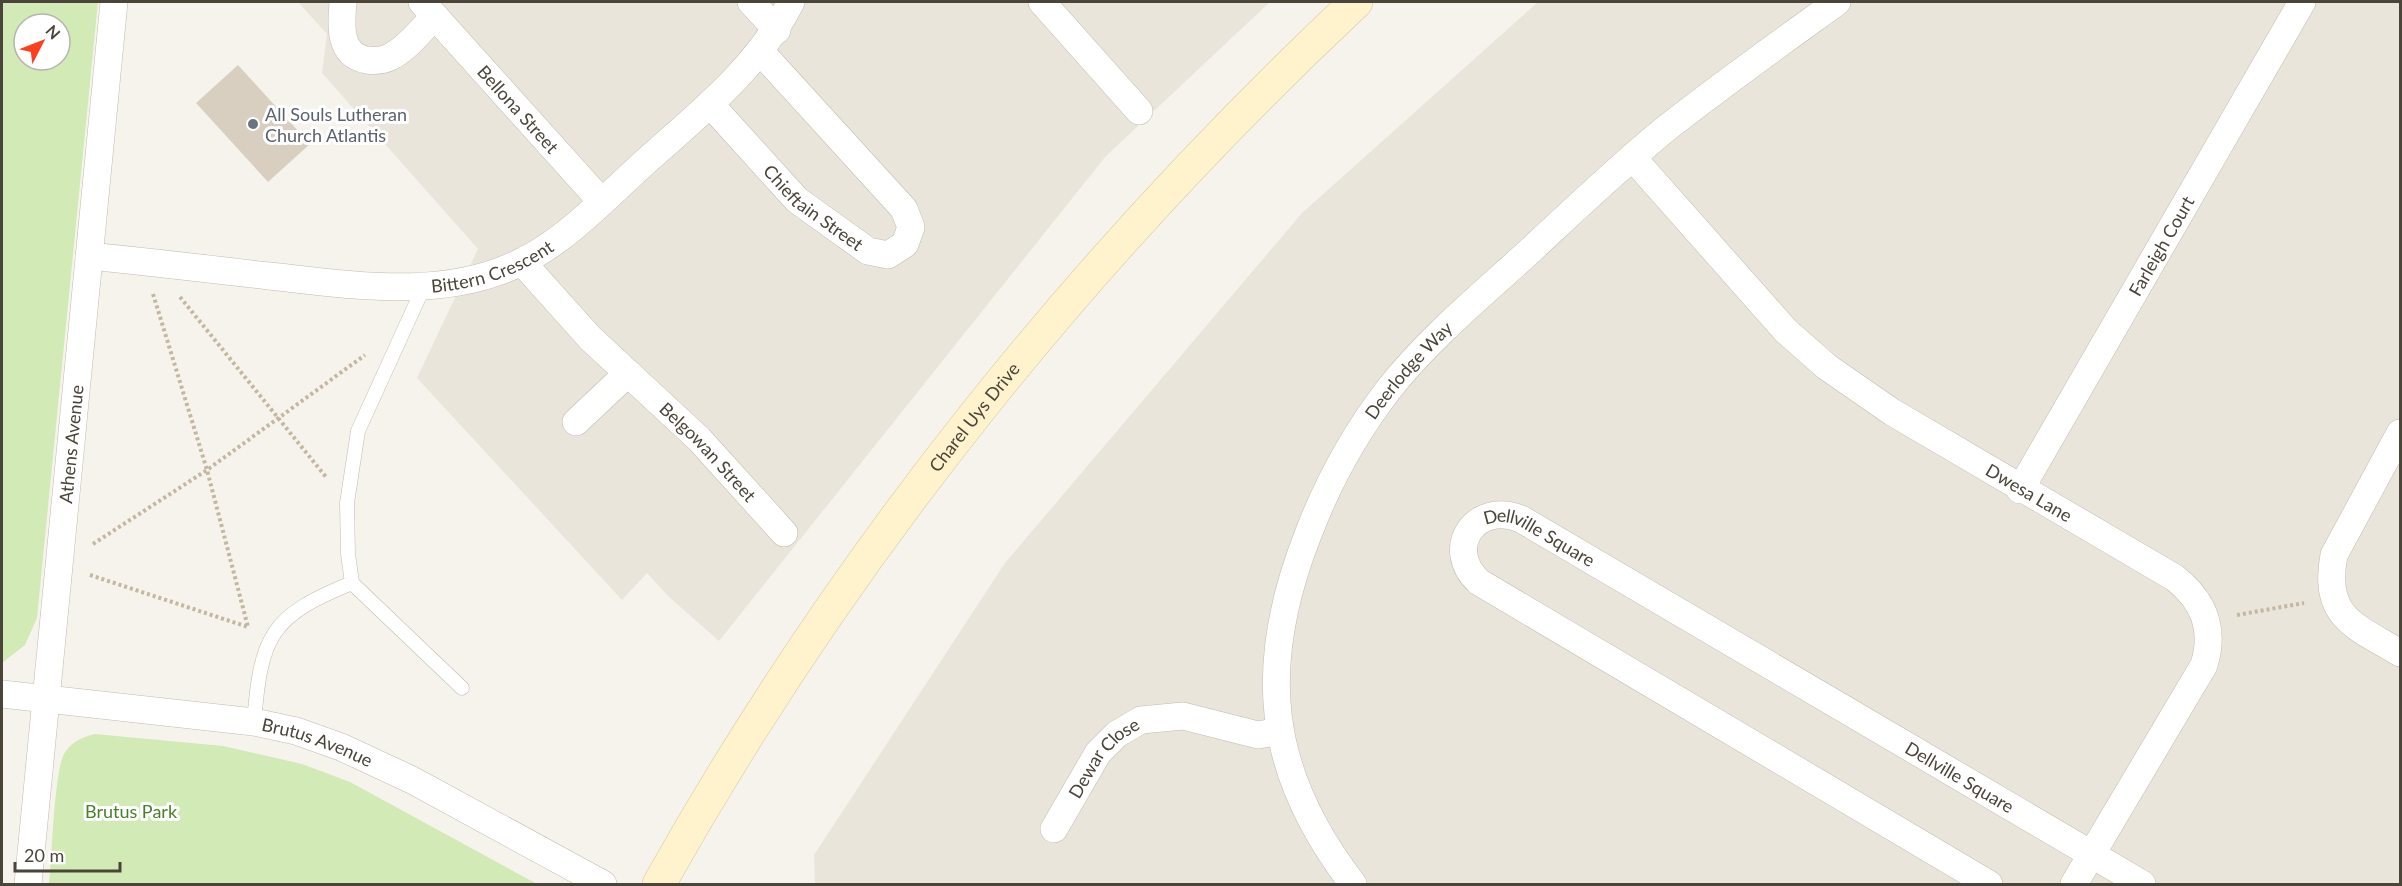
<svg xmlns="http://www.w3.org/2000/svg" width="2402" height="886" font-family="Lato,sans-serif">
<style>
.residential{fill:#eae5da}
.green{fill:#d2eab5;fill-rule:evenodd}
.building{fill:#d8cfc1}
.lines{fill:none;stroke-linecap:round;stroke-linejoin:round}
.lane-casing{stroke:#c2bbae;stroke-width:15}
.street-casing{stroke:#c2bbae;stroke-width:28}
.secondary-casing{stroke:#d6c79b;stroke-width:34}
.path{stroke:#c4b79f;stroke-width:4;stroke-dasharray:3 3;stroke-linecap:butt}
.lane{stroke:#fff;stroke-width:14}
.street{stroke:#fff;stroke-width:27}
.secondary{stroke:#fff3cd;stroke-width:33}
.worship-dot{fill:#6b7280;stroke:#fff;stroke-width:2}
.labels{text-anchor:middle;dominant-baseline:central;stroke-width:6;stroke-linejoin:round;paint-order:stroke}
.street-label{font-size:18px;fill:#4b4439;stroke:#fff}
.worship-label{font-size:18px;fill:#5b616d;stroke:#fff;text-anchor:start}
.park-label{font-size:18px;fill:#4a7f2a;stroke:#fff}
</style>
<rect width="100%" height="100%" fill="#f6f3ec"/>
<path class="residential" d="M 298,2 L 1270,2 L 1106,156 L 719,641 L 669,597 L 647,573 L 622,600 L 417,378 L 478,249 L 322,73 L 327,34 Z
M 1538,2 L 2400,2 L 2400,884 L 815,884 L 814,855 L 1005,563 L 1302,213 Z"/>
<path class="green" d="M 2,2 L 98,2 L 37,618 L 25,645 L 2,663 ZM 24,24 L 60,24 L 60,60 L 24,60 Z
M 95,734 L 223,746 L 302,764 L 350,782 L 537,884 L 49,884 C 52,858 54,773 64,754 C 71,742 82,737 95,734 Z"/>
<path class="building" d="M 238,65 L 310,144 L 268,182 L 196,103 Z"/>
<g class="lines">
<defs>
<path id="lane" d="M 424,286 L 358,431 L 347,503 L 348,554 L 352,583 L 462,688
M 254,722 C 261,636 270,616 352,583"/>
<g id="street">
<path d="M 343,2 C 341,24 338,55 367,60 C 375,61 382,61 390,57 C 407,49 422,29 435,16"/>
<path id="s1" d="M 422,2 L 601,201"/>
<path d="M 751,2 L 777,30"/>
<path d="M 1042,2 L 1139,111"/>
<path id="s2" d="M 710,104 L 797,200 L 868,251 L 888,255 L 905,244 L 911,227 L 904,209 L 760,51"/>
<path id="s3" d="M 1632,157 L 1786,331 L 1827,367 L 1892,412 L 2175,578 C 2204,601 2215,629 2204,665 L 2074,884"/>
<path id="s4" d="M 89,256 C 149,262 209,269 269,276 C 352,285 446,301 523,261 C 570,238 613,190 653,155 C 705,109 760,64 791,2"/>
<path id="s5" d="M 522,262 L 590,338 L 699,439 L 784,533"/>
<path d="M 576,422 L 628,373"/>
<path d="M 2400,433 L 2334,555 C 2322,617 2355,626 2400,653"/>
<path id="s6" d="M 2020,490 L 2302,2"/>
<path id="s7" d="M 2,694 L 254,722 L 296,731 L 341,747 L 412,780 L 603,884"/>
<path id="s8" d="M 1054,829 L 1098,753 L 1117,734 L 1141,720 L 1183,716 L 1258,735 L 1280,731"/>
<path id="s9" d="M 28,884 L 114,2"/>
<path id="s10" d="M 1353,884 C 1265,770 1256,665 1309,532 C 1329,480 1355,433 1389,389 C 1430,337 1483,294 1532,249 C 1575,209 1618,168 1663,131 C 1720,86 1779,44 1837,2"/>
<path id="s11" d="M 1989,884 L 1479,582 C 1443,549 1475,500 1521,519 L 2142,884"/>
</g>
<g id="secondary">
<path id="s12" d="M 659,884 C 843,556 1082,259 1356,2"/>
</g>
</defs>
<use href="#lane" class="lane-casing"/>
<use href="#street" class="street-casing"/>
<use href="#secondary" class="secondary-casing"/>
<path class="path" d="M 153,294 L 207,470 L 248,627
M 180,297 L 326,477
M 93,544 L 207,470 L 365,355
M 90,575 L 248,627
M 2237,615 L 2304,603"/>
<use href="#lane" class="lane"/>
<use href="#street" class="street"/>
<use href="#secondary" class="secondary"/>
</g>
<circle class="worship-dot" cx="253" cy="124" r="6"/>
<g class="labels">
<g class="street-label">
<text stroke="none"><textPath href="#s1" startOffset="144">Bellona Street</textPath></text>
<text stroke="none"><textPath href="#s2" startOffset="147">Chieftain Street</textPath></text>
<text stroke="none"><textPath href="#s6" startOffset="282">Farleigh Court</textPath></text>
<text stroke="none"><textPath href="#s4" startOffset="408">Bittern Crescent</textPath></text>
<text stroke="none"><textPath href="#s10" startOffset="566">Deerlodge Way</textPath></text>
<text stroke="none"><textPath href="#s12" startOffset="564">Charel Uys Drive</textPath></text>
<text stroke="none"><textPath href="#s9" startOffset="442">Athens Avenue</textPath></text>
<text stroke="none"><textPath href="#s5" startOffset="266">Belgowan Street</textPath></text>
<text stroke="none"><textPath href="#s3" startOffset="525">Dwesa Lane</textPath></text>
<text stroke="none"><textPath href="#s11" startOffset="730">Dellville Square</textPath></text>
<text stroke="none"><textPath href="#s7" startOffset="320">Brutus Avenue</textPath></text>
<text stroke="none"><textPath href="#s8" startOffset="88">Dewar Close</textPath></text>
<text stroke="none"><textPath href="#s11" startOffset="1216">Dellville Square</textPath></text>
</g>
<g class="worship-label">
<text x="265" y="114">All Souls Lutheran<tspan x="265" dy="21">Church Atlantis</tspan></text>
</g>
<g class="park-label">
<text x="131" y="811">Brutus Park</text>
</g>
</g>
<rect width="2402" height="886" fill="none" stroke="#4b4439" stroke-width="6"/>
<g transform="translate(42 42) rotate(48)"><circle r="28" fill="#ffffff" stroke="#b7b4b0" stroke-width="1.5"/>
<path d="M0-4.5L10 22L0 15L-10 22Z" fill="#fc3f1d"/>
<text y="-9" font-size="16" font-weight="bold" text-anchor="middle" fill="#4b4439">N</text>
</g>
<path d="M15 862v9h105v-9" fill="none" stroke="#4b4439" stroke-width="3"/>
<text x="24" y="862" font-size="18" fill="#4b4439" stroke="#ffffff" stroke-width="4.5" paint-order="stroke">20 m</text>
</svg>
